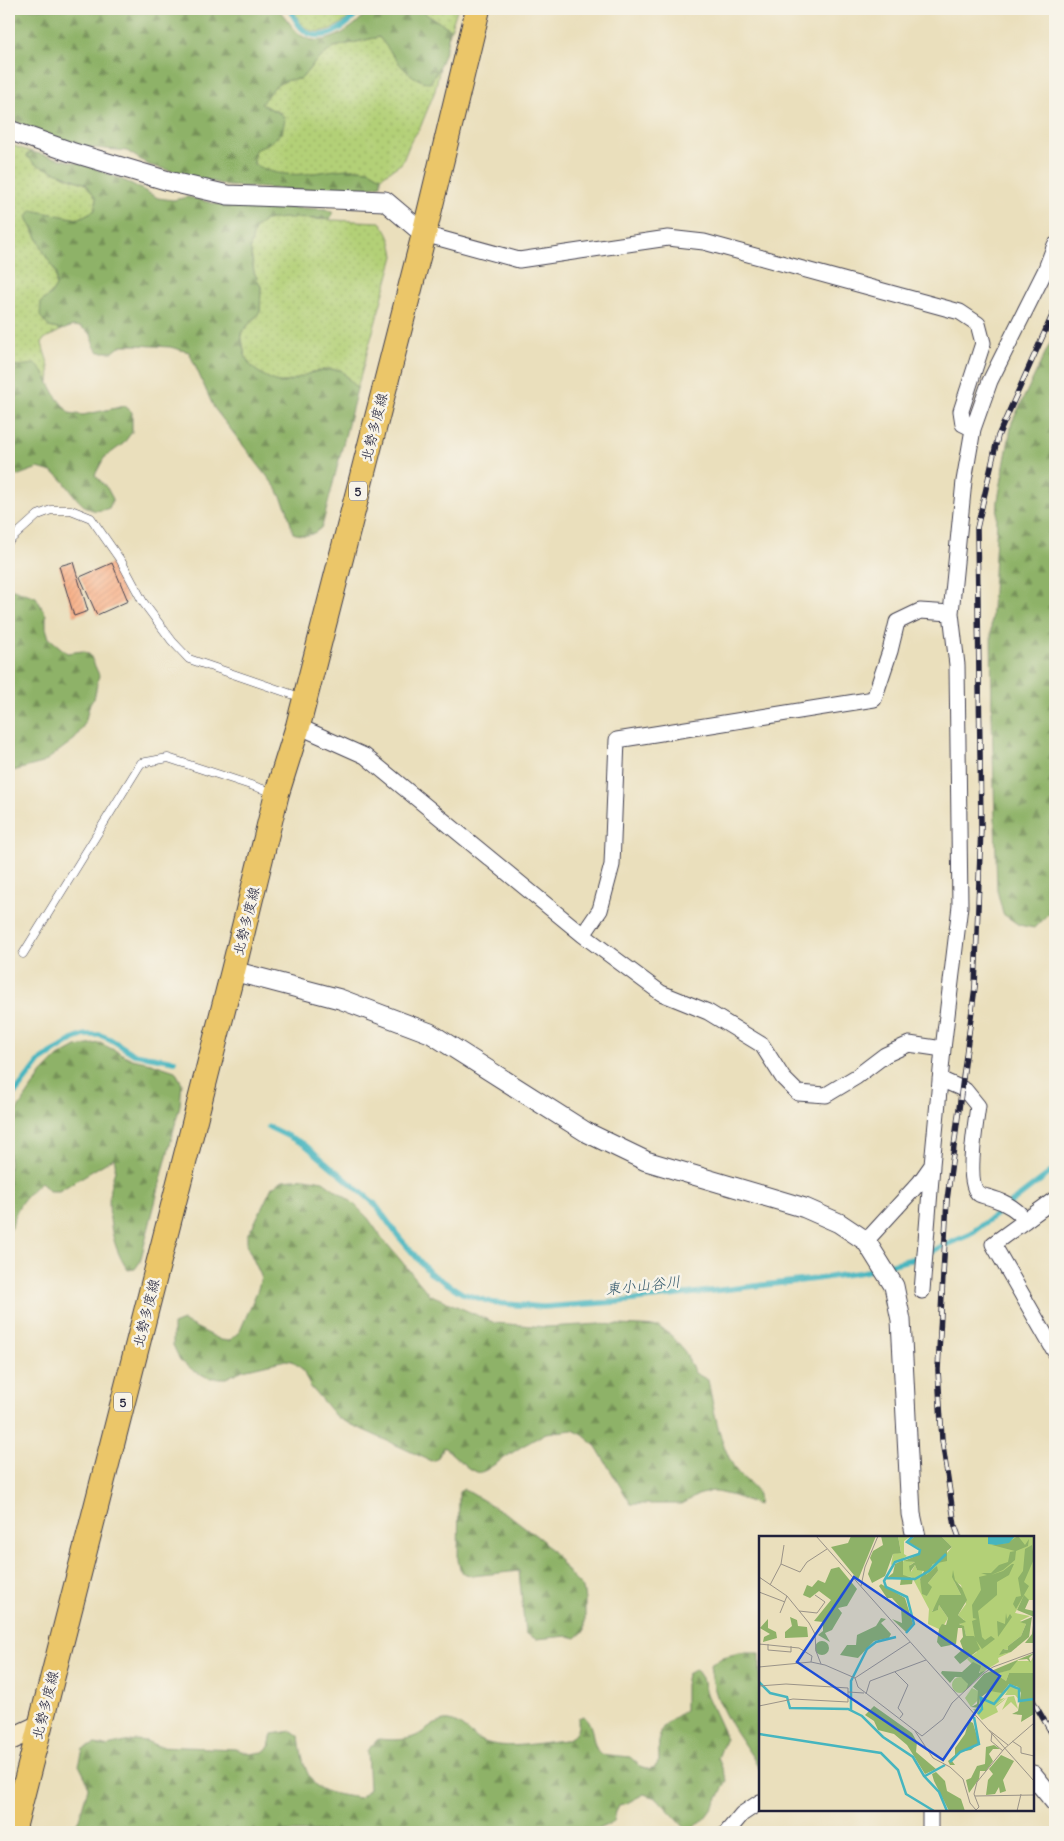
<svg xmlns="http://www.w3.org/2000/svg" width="1064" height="1841" font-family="Delius,'Klee One',sans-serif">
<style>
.grass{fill:url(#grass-dots);stroke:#6a7959}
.forest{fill:url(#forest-firs);stroke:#586a52}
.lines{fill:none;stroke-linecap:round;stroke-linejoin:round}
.stream{stroke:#46b5bf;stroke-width:5.5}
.building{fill:url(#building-hatch)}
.service-casing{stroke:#403e4e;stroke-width:9}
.minor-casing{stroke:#403e4e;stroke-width:17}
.tertiary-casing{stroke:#403e4e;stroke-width:21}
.secondary-casing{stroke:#403e4e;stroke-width:23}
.primary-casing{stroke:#403e4e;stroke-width:26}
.service{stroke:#fff;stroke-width:8}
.minor{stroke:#fff;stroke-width:15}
.tertiary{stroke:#fff;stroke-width:19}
.secondary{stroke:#f7e8c3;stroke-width:21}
.primary{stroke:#ebc669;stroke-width:24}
.rail-casing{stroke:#22223b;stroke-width:5.5}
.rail{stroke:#f7f3e8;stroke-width:4;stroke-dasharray:11;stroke-linecap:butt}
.labels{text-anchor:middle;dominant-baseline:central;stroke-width:5;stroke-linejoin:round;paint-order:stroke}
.shield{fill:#f7f3e8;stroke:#62616f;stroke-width:1}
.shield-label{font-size:12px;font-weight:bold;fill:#22223b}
.street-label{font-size:14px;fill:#22223b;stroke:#f7f3e8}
.water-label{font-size:15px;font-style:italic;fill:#2f5569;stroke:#f7f3e8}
.inset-river{fill:none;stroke:#46b5bf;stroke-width:2.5}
.inset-road{fill:none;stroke:#9a9388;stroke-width:1}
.view{fill:#1d4ed8;fill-opacity:0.15;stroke:#1d4ed8;stroke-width:2.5}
.inset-edge{fill:none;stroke:#22223b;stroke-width:2.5}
</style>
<defs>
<pattern id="grass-dots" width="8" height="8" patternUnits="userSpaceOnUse" patternTransform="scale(1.25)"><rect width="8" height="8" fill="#b3d077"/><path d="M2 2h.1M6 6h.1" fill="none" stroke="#9ab268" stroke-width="1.8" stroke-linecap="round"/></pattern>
<pattern id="forest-firs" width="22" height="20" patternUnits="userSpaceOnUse" patternTransform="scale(1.25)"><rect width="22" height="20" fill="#8eb268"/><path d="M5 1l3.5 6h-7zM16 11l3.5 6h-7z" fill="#749057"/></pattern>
<pattern id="building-hatch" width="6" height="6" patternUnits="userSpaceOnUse" patternTransform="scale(1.25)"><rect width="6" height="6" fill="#f9ab80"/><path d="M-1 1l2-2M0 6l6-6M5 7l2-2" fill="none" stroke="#d59370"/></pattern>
</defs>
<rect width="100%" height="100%" fill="#f7f3e8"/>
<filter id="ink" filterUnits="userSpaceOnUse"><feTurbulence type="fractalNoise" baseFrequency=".02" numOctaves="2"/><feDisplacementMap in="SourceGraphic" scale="10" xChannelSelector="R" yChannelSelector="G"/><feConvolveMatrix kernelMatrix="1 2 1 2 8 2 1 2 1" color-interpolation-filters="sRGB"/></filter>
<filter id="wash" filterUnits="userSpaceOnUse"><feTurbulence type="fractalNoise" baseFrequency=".0096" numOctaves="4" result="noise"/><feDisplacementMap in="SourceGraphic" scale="20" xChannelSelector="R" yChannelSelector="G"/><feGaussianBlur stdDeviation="1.12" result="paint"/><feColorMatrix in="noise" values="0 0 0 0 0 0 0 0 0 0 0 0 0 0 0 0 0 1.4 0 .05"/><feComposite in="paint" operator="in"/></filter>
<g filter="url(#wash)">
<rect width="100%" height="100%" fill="#eadfbc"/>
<path class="grass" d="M 294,9 L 358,9 C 340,30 304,47 294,9 Z
M 421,9 L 457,9 L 449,36 L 449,28 L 427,15 Z
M 379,37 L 390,50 L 430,83 L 440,67 L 435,91 L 420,128 L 411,141 L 402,163 L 381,177 C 377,175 372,171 368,170 C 334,165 300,183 267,172 C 263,170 258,167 254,164 L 255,150 L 269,143 L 281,113 L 260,104 C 273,87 279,79 301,79 L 315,62 L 334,47 Z
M 9,144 L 32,152 L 27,156 L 66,177 L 86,184 L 96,198 L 95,210 L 78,219 L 50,214 L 27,217 L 47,258 L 56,272 L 56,286 L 51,294 L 41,302 L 49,327 L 62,330 L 44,339 L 42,343 C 45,357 52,368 49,382 L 43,372 L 14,365 L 9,367 Z
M 285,218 L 380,222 C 389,233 392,242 394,256 L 357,389 L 341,370 L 329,369 L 312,372 L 295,381 L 275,383 L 252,368 L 245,356 L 241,333 L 260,312 L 261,287 L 254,272 L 250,247 L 255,228 L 265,220 Z"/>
<path class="forest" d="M 15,9 L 196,9 L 241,11 L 248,9 L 278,9 C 285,16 294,31 302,36 C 324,50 356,28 369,9 L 421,9 L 427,15 L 449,28 C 449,47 440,67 430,83 C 404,78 395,56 379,37 L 334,47 L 315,62 L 301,79 C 279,79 273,87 261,104 L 281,114 L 285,119 L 282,133 L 269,143 L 255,150 L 254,164 C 293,187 328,164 368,170 C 372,171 377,175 381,177 L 381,185 L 372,187 L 319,191 L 229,186 L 149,165 L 127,151 L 76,146 L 9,119 L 9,29 Z
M 32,152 L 89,166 L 132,184 L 158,198 L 173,200 L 188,197 L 220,205 L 326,209 L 333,213 L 330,219 L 285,218 L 265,220 L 255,228 L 250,248 L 254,272 L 261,287 L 260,312 L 241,333 C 244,353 244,364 263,375 C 287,390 291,378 314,372 C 323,370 331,369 341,370 L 357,389 L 322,527 C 312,536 306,537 293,533 L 287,509 L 277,489 L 214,408 L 189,352 L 170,347 L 137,345 L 122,345 L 113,352 L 99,352 L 94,346 L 91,334 L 81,327 L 73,326 L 62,330 L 49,327 L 40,316 L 41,302 L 51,294 L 56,286 L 56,272 L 47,258 L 27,217 L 31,210 L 78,219 L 95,210 L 96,198 L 86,184 L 35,164 L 26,155 Z
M 1055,333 L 1055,910 L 1050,912 L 1034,928 L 1019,925 L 1003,914 L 997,890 L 992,716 L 991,628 L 998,500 L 1012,422 Z
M 36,364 L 43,372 L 57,398 L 69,413 L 83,415 L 125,406 L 132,412 L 132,432 L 123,444 L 104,458 L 95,475 L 107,488 L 113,499 L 109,508 C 81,520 73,487 57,475 C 51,471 44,470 38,468 L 16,476 L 9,476 L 9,367 Z
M 9,586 L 13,589 L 36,597 L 46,615 L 46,628 L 49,638 L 67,653 L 83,651 L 90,655 L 99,675 L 94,699 L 90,703 L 85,723 L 75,739 L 43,763 L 9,772 Z
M 100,1043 L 132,1059 L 151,1063 L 175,1071 L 182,1083 L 180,1105 L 140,1262 L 135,1269 L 128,1270 C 112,1248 107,1216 110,1188 C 112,1177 118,1169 114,1158 L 59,1191 L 49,1191 L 41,1182 C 26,1195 14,1208 12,1228 L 9,1231 L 9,1122 L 42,1073 L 58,1057 L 76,1047 Z
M 305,1178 L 323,1181 L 352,1202 L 368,1218 L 382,1238 L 429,1294 L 495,1323 L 546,1327 L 600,1324 L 659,1327 L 672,1336 L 685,1352 L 695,1373 L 708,1380 C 714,1410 719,1442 735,1469 C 745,1484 761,1484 758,1505 L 734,1496 L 712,1491 L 698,1495 L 682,1504 L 631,1504 L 595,1445 L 583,1435 L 573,1430 L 546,1433 L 521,1447 L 486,1470 L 479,1473 L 468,1468 L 444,1447 L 437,1459 L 431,1461 L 337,1418 L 310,1386 L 302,1369 L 292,1361 L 286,1360 L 243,1370 L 226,1378 L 209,1378 L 194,1371 L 180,1360 L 173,1345 L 173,1325 L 183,1321 L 221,1340 L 229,1341 L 240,1331 L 258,1289 L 261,1276 L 247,1246 L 247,1235 L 254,1224 L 272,1187 L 283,1180 Z
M 464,1489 L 513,1518 L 543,1541 L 557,1557 L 570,1575 L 583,1588 L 585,1600 L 585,1630 L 576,1638 L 568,1636 L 536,1639 L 525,1633 L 519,1571 L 472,1576 L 461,1572 L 458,1560 L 459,1492 Z
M 739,1653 L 760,1653 L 760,1769 C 737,1731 715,1711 710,1665 L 723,1657 Z
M 696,1669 L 702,1678 L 706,1694 L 723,1731 L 725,1740 L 718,1758 L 727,1780 C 718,1799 708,1821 688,1831 L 657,1798 L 644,1794 L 627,1803 L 619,1805 L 616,1811 L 614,1822 L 591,1832 L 70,1832 L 79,1819 L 88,1788 L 87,1781 L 79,1765 L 83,1749 L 95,1744 L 107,1746 L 135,1740 L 146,1741 L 158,1746 L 236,1749 L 250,1754 L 263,1752 L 269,1747 L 272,1734 L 292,1731 L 299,1736 C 301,1753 305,1780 321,1789 C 330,1794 349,1796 359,1798 L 369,1789 L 367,1751 L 378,1739 C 390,1740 404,1741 416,1736 C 427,1731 436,1719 450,1721 C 463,1724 470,1736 482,1741 C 507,1751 540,1742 566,1740 C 577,1735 579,1730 578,1718 L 584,1716 C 596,1728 590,1742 600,1754 L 630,1757 L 640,1766 L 649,1769 L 655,1767 L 659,1761 C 658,1730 658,1726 685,1711 L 685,1685 L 687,1674 Z"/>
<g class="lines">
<path class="stream" d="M 291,9 C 305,52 340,36 361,9
M 9,1101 L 40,1061 L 74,1039 L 85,1035 L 100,1035 L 110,1039 L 134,1054 L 175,1061
M 269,1127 L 304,1144 L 374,1203 L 399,1237 L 430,1273 L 462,1293 L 494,1303 L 543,1307 L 617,1302 L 816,1279 L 863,1272 L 912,1259 L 969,1235 L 1055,1169"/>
</g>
<g id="blocks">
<path class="building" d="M 73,562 L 88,611 L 74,616 L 59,566 Z
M 112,563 L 128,601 L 97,615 L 80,577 Z"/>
</g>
</g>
<g filter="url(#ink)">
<use href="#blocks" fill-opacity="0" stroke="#403e4e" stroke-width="1"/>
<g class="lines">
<defs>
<path id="service" d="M 9,541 L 38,515 L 51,510 L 71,510 L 91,518 L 121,561 L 143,602 L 172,641 L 189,659 L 303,698
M 23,954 L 141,763 L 168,758 L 275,793"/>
<path id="minor" d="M 424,234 L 519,260 L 668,238 L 704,242 L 960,312 L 978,324 L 983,343 L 961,411 L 963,424 L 973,429
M 298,726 L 365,756 L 583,935 L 661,993 L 708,1012 L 762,1045 L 783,1078 L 798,1093 L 826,1095 L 856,1077 L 885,1055 L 909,1044 L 943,1049
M 583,935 L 600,910 L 612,865 L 617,740 L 874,699 L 890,651 L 897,622 L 920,611 L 951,613
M 940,1079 L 965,1090 L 978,1106 C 976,1122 965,1184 979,1194 C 982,1196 990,1197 994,1199 C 1005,1202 1020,1211 1025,1221
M 1055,1199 L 993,1244 L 1055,1352
M 866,1241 L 920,1182 L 932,1165 L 943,1049 L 960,906 L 957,665 L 951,613 L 964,481 L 973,429 L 990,381 L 1045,271 L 1055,245
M 922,1291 L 932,1166
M 727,1832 L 742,1814 L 760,1802
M 930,1832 L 930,1810"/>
<path id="tertiary" d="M 9,130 L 71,152 L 172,182 L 228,195 L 385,201 L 424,234
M 233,971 L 340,999 L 430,1033 L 586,1132 L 646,1161 L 805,1208 L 839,1223 L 866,1241 L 894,1286 L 901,1320 L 911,1514 L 916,1537
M 1033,1775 L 1055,1802"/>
<path id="secondary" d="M 9,1740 L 39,1726"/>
<path id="primary" d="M 13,1832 L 233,971 L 277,793 L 298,726 L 424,234 L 478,9"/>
</defs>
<use href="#service" class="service-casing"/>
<use href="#minor" class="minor-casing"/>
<use href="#tertiary" class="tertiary-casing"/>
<use href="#secondary" class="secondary-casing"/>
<use href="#primary" class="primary-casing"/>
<use href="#service" class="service"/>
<use href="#minor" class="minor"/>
<use href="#tertiary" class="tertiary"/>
<use href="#secondary" class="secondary"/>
<use href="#primary" class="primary"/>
<defs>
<path id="rail" d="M 959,1537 L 955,1526 L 942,1440 L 938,1370 L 947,1200 L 975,987 L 981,826 L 977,528 L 998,436 L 1055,309
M 1033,1701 L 1055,1739"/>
</defs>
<use href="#rail" class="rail-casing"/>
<use href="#rail" class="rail"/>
</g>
</g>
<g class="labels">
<g class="shield">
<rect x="349" y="481.5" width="18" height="19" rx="4"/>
<rect x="114" y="1392.5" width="18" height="19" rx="4"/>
</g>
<g class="shield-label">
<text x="358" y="491">5</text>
<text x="123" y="1402">5</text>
</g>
<g class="street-label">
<text transform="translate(374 427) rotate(-76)">北勢多度線</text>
<text transform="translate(246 921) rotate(-76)">北勢多度線</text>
<text transform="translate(146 1313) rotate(-76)">北勢多度線</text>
<text transform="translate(45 1705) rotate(-76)">北勢多度線</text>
</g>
<g class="water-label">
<text transform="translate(643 1285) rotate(-6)">東小山谷川</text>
</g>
</g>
<g transform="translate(759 1536)">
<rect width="275" height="275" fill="#eadfbc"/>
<path d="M 139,0 L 152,0 L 145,5 L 145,18 L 148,20 L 132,29 L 134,18 L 142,16 ZM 182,0 L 275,0 L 275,64 L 263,64 L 256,77 L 271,80 L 261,85 L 267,88 L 262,100 L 249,110 L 249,114 L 245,113 L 244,118 L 252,116 L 239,122 L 240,126 L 222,137 L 208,123 L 218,116 L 215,100 L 207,100 L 205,91 L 200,87 L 205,84 L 199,79 L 207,68 L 202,49 L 195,45 L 202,59 L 186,59 L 173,75 L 179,74 L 180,69 L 189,82 L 182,94 L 169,88 L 170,73 L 153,41 L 144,40 L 141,33 L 145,24 L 156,26 L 151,29 L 152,36 L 156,29 L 158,34 L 164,34 L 161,44 L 168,60 L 172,51 L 169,47 L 179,35 L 176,33 L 167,39 L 174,28 L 188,24 L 188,17 L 193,11 ZM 275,119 L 275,137 L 250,137 L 247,145 L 237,138 L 249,134 L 257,125 L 272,125 ZM193 149a8 8 0 1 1 16 0a8 8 0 1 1-16 0ZM 251,148 L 261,156 L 261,165 L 256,159 L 246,159 L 249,154 L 241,163 L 246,162 L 234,171 L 249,161 L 255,160 L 259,173 L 252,166 L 243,174 L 249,161 L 237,171 L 239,176 L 223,184 L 214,173 L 221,172 L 222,163 L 229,164 L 224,162 L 230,155 L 245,156 ZM 213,152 L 219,155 L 219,164 L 212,171 L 206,162 Z" fill="#b3d077"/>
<path d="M 92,0 L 117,0 L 99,44 L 72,11 L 89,7 ZM 122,0 L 139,0 L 142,17 L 134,18 L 126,40 L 113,47 L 109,38 L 113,26 L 111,22 L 114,15 L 124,9 ZM 156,0 L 182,0 L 193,11 L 188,15 L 188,25 L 174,28 L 167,39 L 178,30 L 179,35 L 169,47 L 173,51 L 168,60 L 163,58 L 161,43 L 165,35 L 158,34 L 156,29 L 151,36 L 150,30 L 156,26 L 145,25 L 161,18 L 161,13 L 149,6 ZM 259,0 L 266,9 L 270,3 L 269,10 L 257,15 L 256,24 L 244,34 L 232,39 L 244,35 L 253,28 L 255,28 L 250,39 L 238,46 L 238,59 L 219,75 L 223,101 L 226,104 L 232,100 L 236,103 L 223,113 L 216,103 L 213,85 L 218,83 L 214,82 L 213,69 L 222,54 L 220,41 L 228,39 L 222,37 L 232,37 L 240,29 L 249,26 L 251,16 L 256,15 L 233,9 L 248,7 ZM 273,9 L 275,23 L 265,46 L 270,50 L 257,73 L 254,68 L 257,61 L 262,60 L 259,42 L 264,35 L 266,13 ZM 144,24 L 144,39 L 154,42 L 153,48 L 141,49 L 142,43 L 129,41 L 134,37 L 136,28 ZM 80,31 L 98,53 L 88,70 L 79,72 L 83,77 L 73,94 L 66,97 L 71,106 L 59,99 L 64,95 L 64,86 L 55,85 L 72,64 L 60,55 L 51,62 L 44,59 L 48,49 L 53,51 L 59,44 L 66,47 L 72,33 ZM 194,34 L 196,44 L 203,52 L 208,64 L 199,79 L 207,86 L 200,88 L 205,90 L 207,100 L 215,100 L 221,113 L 201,128 L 195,121 L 204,113 L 201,105 L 204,101 L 203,92 L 199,92 L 197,108 L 182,111 L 178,106 L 180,93 L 183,88 L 187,89 L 189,82 L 180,69 L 179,74 L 173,76 L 181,59 L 202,59 L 193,41 ZM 122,48 L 146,62 L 154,88 L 147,96 L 133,83 L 143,87 L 142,72 L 133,62 L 128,62 L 120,50 ZM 265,59 L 270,64 L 266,73 L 275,75 L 275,107 L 266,107 L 273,98 L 275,81 L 258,74 ZM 247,77 L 248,83 L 251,78 L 253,81 L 239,101 L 238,85 L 246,88 ZM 31,81 L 38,84 L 39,90 L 48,91 L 49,101 L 26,102 L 26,96 L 33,90 ZM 273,81 L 270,101 L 252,116 L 240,119 L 244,113 L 249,114 L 249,110 L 262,100 L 267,88 L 261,86 ZM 122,82 L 127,83 L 122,87 L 132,98 L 130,102 L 115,105 L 99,122 L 81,119 L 88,109 L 97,109 L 98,99 L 117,90 ZM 9,83 L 9,92 L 17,96 L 18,102 L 4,106 L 5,101 L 11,98 L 1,92 ZM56 112a7 7 0 1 1 14 0a7 7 0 1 1-14 0ZM 275,117 L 270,122 L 272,127 L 268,123 L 259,124 L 251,134 L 237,138 L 247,145 L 250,137 L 275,137 L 275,162 L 265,165 L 275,163 L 275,178 L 262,186 L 263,179 L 253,178 L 259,175 L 262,157 L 259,151 L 250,148 L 243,157 L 230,155 L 221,162 L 220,172 L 212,171 L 218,168 L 219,155 L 214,151 L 206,160 L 225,138 ZM 214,126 L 222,130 L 220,137 L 227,134 L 207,154 L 209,148 L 202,141 L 196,141 L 191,147 L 182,137 L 183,135 L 203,136 ZM 115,170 L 153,197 L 158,206 L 157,216 L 177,233 L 166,238 L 148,209 L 135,198 L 119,194 L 115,185 L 106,179 ZM 210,185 L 214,187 L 220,207 L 212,214 L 200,216 L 193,225 L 196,229 L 191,229 L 189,225 L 196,219 L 196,212 L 206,198 ZM 235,209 L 241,213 L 234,213 L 230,218 L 234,225 L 227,235 L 221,235 L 220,243 L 210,257 L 207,244 L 212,242 L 218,230 L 226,228 L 227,211 ZM 242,219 L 255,225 L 244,244 L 247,255 L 241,257 L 240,251 L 236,258 L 227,259 L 229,244 L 234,238 L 230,233 ZM 177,236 L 186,245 L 188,255 L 202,263 L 206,275 L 190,275 L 175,245 L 173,238 Z" fill="#8eb268"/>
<path d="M 229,0 L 256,0 L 250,7 L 237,9 L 229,8 Z" fill="#46b5bf"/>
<path class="inset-river" d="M 126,42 L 156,43 L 170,35 L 187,18M 147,97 L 155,88 L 148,61 L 127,51 L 125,45 L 136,26 L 160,18 L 161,14 L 148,6 L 154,0M 0,146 L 11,157 L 28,161 L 31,172 L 89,173 L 103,180 L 124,201 L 154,221 L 165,240 L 180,256 L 188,275M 92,174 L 92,145 L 108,113 L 117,106 L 137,101M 219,178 L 223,173 L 222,162 L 235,168 L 251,149 L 260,153 L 260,165 L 275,163M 0,198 L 122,217 L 139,234 L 147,258 L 175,275M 191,226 L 201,216 L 220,208 L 215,181M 166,240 L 186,229"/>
<path class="inset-road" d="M 57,0 L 275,245M 22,28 L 25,9M 0,41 L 28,60 L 50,87 L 56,98 L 57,115 L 62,128M 11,49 L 22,28 L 41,36 L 48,26 L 68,13M 102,50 L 106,31 L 119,0M 0,56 L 26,66M 40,75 L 58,77 L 66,66 L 56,59M 21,77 L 28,60M 0,108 L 40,112 L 53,120 L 52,126M 9,108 L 9,114 L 32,116 L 32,110M 0,131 L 52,126 L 66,129 L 96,142 L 151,106M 136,136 L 149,149 L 139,172 L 144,178 L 141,182M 96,142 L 99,151 L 163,200 L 184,183 L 193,167 L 225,137 L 234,131 L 275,116M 0,150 L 27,148 L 89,152 L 89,166 L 34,163 L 0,170M 89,156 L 105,157M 107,158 L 111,145 L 167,124M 230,194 L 249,209M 156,195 L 174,222 L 191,231 L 204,243 L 211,267 L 217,274M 233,197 L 232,205 L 244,215M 253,205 L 262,211 L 262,217 L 275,220M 216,260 L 275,259M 217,274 L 220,271 L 215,258 L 218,246 L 245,213 L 275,187M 258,275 L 262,258"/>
<path class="view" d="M 95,41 L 241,140 L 184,224 L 38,126 Z"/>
<rect width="275" height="275" class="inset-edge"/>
</g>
<rect width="1064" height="1841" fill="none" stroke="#f7f3e8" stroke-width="30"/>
</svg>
